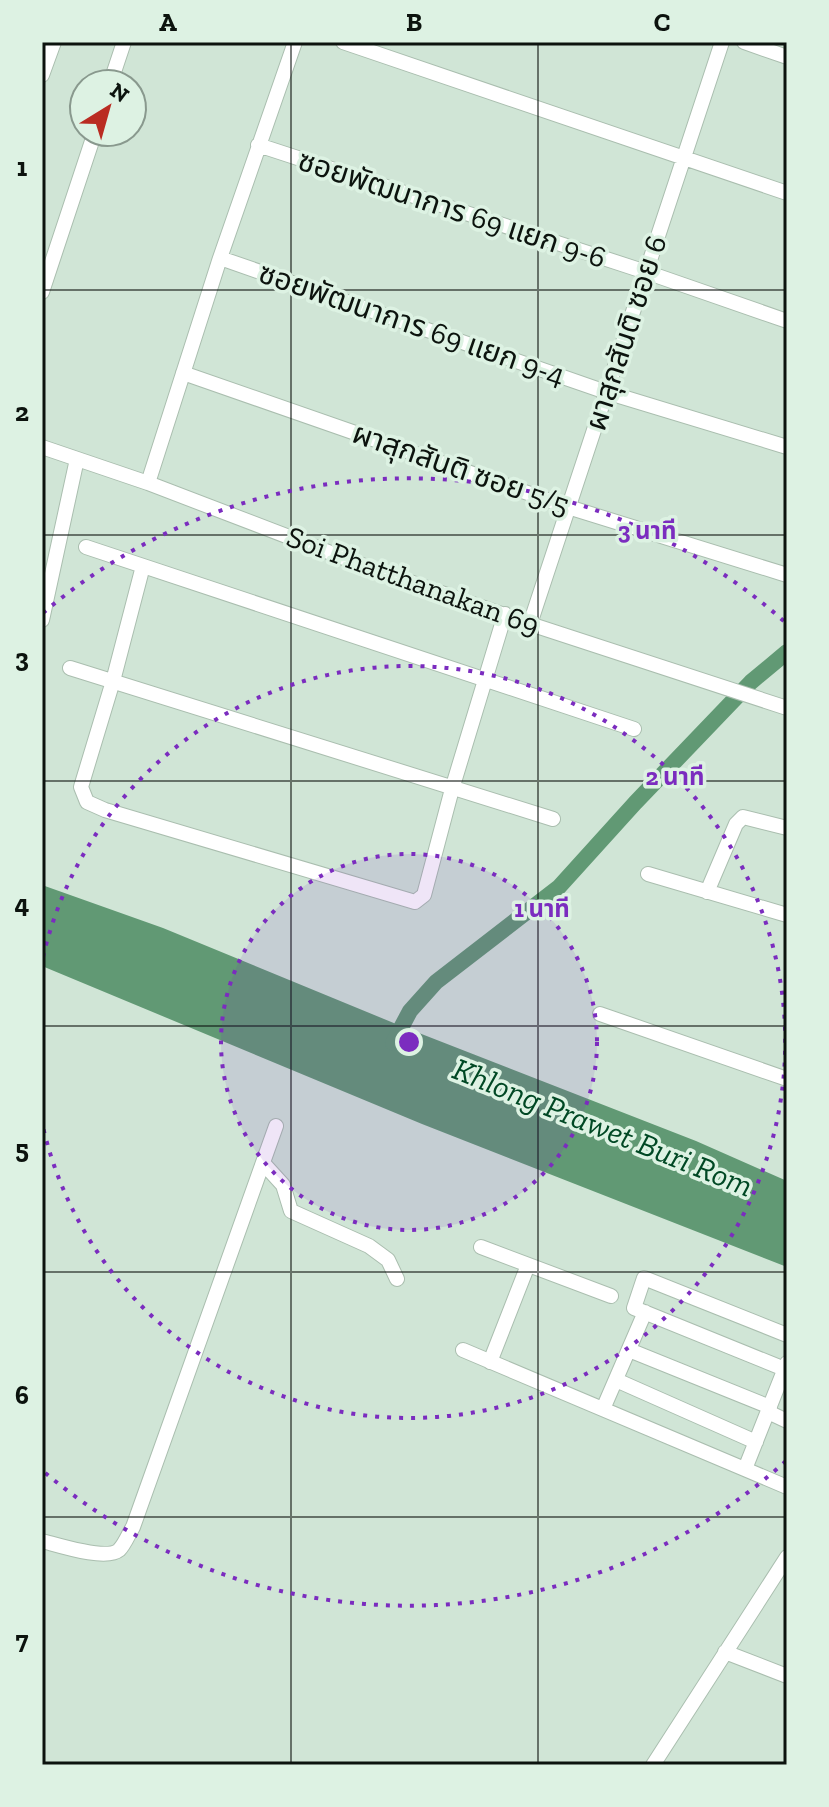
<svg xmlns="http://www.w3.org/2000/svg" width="829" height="1807" font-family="'Zilla Slab','Noto Sans Thai',serif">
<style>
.water{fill:#619974}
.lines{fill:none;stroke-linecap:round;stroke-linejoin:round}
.canal{stroke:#619974;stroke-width:16}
.minor-casing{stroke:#aabeaf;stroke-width:16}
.minor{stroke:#fff;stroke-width:14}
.grid{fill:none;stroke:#0c130e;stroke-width:2;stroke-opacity:0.55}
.ring{fill:none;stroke:#7b2cbf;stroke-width:4;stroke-dasharray:4 8}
.labels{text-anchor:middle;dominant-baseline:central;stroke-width:7;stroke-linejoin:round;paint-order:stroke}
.street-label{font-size:30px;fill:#0c130e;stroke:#ddf2e3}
.water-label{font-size:32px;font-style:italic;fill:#004824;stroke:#ddf2e3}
.centre{fill:#7b2cbf;stroke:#ddf2e3;stroke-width:4}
.ring-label{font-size:24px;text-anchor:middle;font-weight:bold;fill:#7b2cbf;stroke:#ddf2e3;stroke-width:7;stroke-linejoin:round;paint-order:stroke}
.neatline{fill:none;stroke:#0c130e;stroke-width:3}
.grid-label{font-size:26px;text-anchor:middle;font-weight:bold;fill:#0c130e}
</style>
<rect width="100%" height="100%" fill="#d0e5d6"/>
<path class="water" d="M 42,885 L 163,928 L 401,1026 L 696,1141 L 787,1181 L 787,1267 L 422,1124 L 42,966 Z"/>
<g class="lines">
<path class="canal" d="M 393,1043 L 410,1011 L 436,982 L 559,887 L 635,803 L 751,682 L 787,652"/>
<defs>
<path id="minor" d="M 343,42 L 787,193
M 744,42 L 787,57
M 42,75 L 54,42
M 110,84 L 124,42
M 258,145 L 646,272 L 787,321
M 220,258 L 606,392 L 787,447
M 42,292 L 95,132
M 183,373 L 568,507 L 787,575
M 42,447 L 148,483 L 370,568 L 530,624 L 787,708
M 148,483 L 220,258 L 295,42
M 86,547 L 634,729
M 143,566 L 113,681 L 81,787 L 87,802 L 105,810 L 415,902 L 424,895 L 452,789 L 505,614
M 42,620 L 77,459
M 530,624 L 722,42
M 70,668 L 553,819
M 648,874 L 787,915
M 707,892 L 736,824 L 743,817 L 787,828
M 600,1014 L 787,1079
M 263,1163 L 283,1185 L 291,1211 L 369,1246 L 388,1260 L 397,1279
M 481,1247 L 611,1296
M 787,1335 L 644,1278 L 634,1308 L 787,1370
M 463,1350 L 787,1487
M 629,1350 L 770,1407
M 490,1362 L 528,1265
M 616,1380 L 756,1442
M 603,1409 L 645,1312
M 768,1412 L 787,1421
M 745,1469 L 787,1363
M 42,1541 C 58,1545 106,1561 119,1550 C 125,1544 129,1533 133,1527 L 276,1126
M 725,1652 L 787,1676
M 653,1765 L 787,1557"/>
</defs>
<use href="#minor" class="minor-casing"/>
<use href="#minor" class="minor"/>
</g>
<path class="grid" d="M 291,42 L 291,1765M 538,42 L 538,1765M 42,290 L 787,290M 42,535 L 787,535M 42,781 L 787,781M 42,1026 L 787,1026M 42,1272 L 787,1272M 42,1517 L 787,1517"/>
<circle cx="409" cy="1042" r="188" fill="#7b2cbf" fill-opacity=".12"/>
<g class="ring">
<circle cx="409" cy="1042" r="188"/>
<path d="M43 957A376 376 0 1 1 43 1127"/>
<path d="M786 1461A564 564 0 0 1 43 1471M43 613A564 564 0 0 1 786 623"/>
</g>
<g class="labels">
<g class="street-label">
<text transform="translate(452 209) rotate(18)">ซอยพัฒนาการ 69 แยก 9-6</text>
<text transform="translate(412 324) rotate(19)">ซอยพัฒนาการ 69 แยก 9-4</text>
<text transform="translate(626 333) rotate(-72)">ผาสุกสันติ ซอย 6</text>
<text transform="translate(461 469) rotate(19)">ผาสุกสันติ ซอย 5/5</text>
<text transform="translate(413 581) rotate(20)">Soi Phatthanakan 69</text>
</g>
<g class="water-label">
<text transform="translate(603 1127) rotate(22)">Khlong Prawet Buri Rom</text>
</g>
</g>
<circle cx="409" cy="1042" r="12" class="centre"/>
<g class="ring-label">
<text x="647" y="539">3 นาที</text>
<text x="675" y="785">2 นาที</text>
<text x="542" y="917">1 นาที</text>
</g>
<rect width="829" height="1807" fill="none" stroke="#ddf2e3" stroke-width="88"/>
<g transform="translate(108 108) rotate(37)"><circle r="38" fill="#ddf2e3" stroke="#89998e" stroke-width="2"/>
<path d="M0-6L14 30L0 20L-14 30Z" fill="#ba2c22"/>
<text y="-12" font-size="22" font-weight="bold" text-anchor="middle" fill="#0c130e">N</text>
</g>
<rect x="44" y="44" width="741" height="1719" class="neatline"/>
<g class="grid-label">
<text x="168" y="31">A</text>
<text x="414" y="31">B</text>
<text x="662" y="31">C</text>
<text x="22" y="176">1</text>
<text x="22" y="421">2</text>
<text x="22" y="667">3</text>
<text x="22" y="913">4</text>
<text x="22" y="1158">5</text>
<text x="22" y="1404">6</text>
<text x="22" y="1649">7</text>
</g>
</svg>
